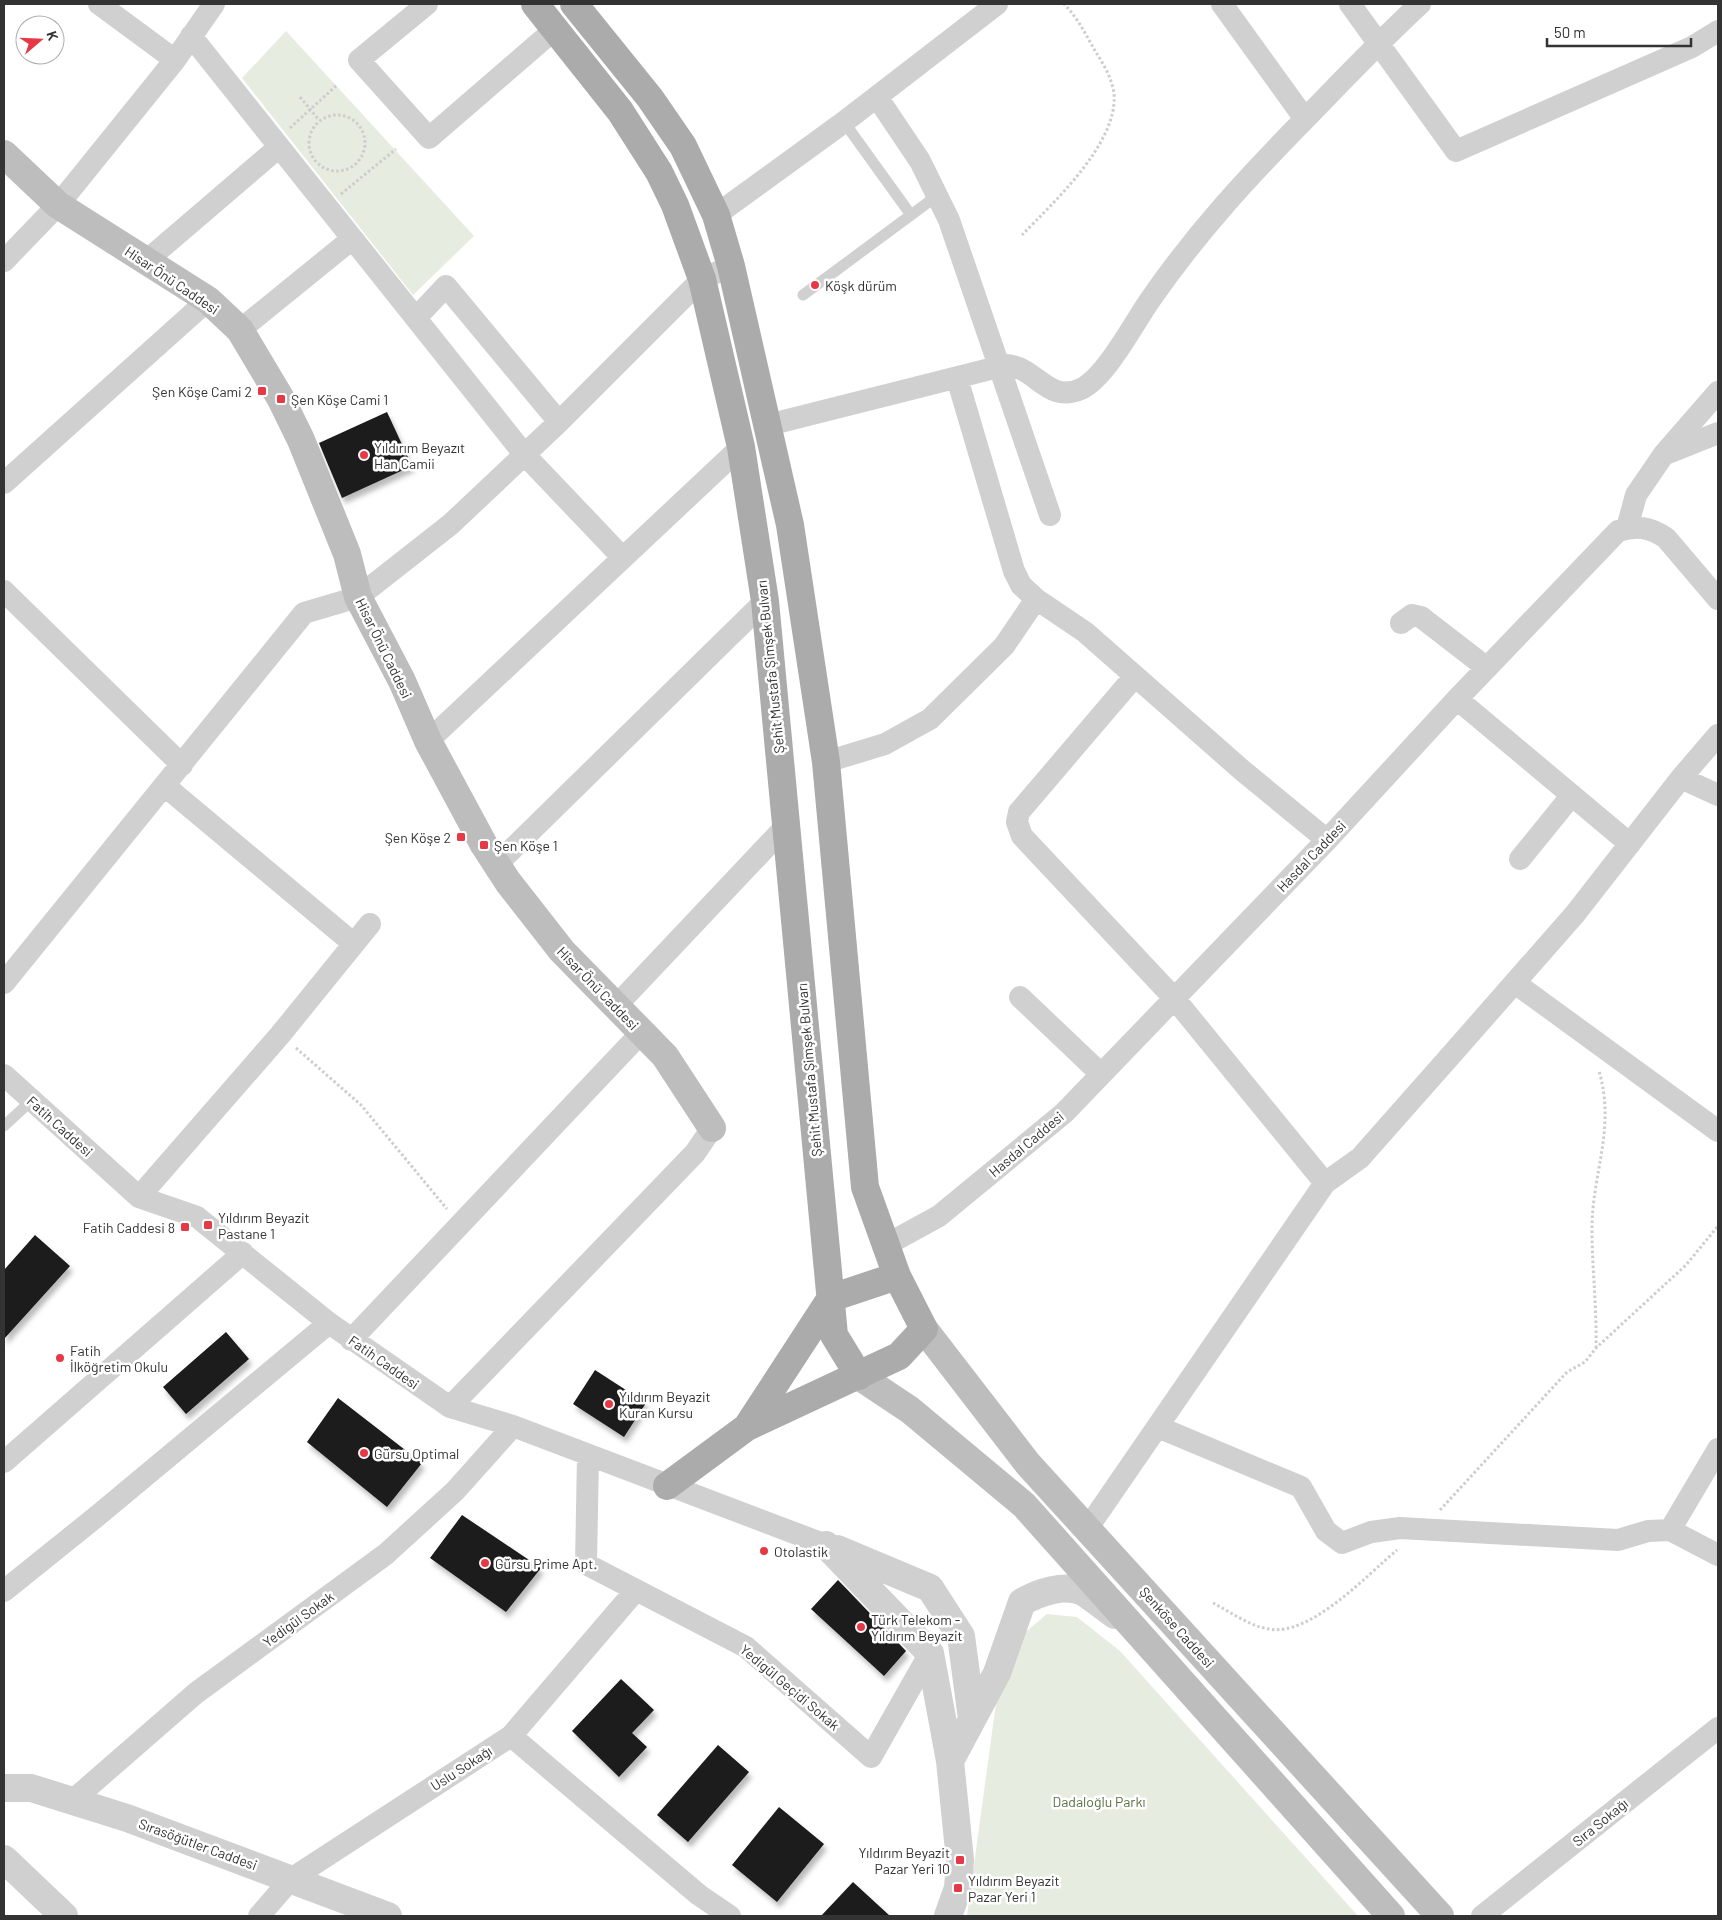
<svg xmlns="http://www.w3.org/2000/svg" width="1722" height="1920" font-family="Barlow,sans-serif">
<style>
.green{fill:#e6ecdf}
.building{fill:#1a1a1a;filter:url(#shadow)}
.lines{fill:none;stroke-linecap:round;stroke-linejoin:round}
.path{stroke:#cdcdcd;stroke-width:3;stroke-dasharray:2.5 2.5;stroke-linecap:butt}
.service{stroke:#d0d0d0;stroke-width:11}
.minor{stroke:#d0d0d0;stroke-width:22}
.tertiary{stroke:#d0d0d0;stroke-width:28}
.secondary{stroke:#bdbdbd;stroke-width:28}
.primary{stroke:#ababab;stroke-width:28}
.poi-dot{fill:#e63946;stroke:#fff;stroke-width:2}
.labels{text-anchor:middle;dominant-baseline:central;stroke-width:5;stroke-linejoin:round;paint-order:stroke}
.street-label{font-size:14px;fill:#333;stroke:#fff}
.poi-label{font-size:14px;fill:#333;stroke:#fff;text-anchor:start}
.park-label{font-size:14px;fill:#56703f;stroke:#fff}
</style>
<defs>
<filter id="shadow"><feDropShadow dx="3" dy="5.5" stdDeviation="2.5" flood-color="#0004"/></filter>
</defs>
<rect width="100%" height="100%" fill="#fff"/>
<path class="green" d="M 286,31 L 474,236 L 413,295 L 242,78 Z
M 1047,1614 L 1077,1617 L 1120,1651 L 1358,1916 L 967,1916 L 998,1689 L 1022,1635 Z"/>
<path class="building" d="M 387,412 L 412,466 L 342,498 L 319,443 Z
M 35,1235 L 70,1266 L 4,1339 L 4,1270 Z
M 226,1332 L 249,1359 L 186,1414 L 163,1387 Z
M 595,1370 L 646,1403 L 624,1437 L 573,1404 Z
M 338,1398 L 422,1463 L 387,1507 L 307,1442 Z
M 462,1515 L 541,1568 L 506,1612 L 430,1558 Z
M 838,1580 L 906,1651 L 884,1676 L 811,1609 Z
M 621,1679 L 654,1710 L 632,1733 L 647,1747 L 619,1777 L 572,1731 Z
M 718,1745 L 749,1772 L 688,1842 L 657,1815 Z
M 779,1807 L 824,1844 L 777,1902 L 732,1865 Z
M 853,1882 L 890,1916 L 821,1916 Z"/>
<g class="lines">
<path class="path" d="M 300,97 L 319,120
M309 143a28 28 0 1 1 56 0a28 28 0 1 1-56 0Z
M 290,128 L 337,85
M 341,194 L 396,149
M 1022,235 C 1054,202 1118,143 1114,94 C 1112,77 1102,62 1094,49 C 1085,33 1077,17 1064,4
M 296,1048 L 361,1105 L 447,1209
M 1596,1348 C 1597,1308 1592,1269 1592,1229 C 1592,1173 1616,1129 1599,1071
M 1440,1510 L 1567,1372 L 1585,1362 L 1596,1348 L 1686,1265 L 1718,1226
M 1213,1603 C 1231,1612 1249,1626 1269,1629 C 1310,1637 1367,1575 1397,1550"/>
<path class="service" d="M 844,122 L 911,215
M 803,295 L 938,195
M 4,1126 L 32,1100"/>
<path class="minor" d="M 99,4 L 175,60
M 427,4 L 359,60 L 429,138 L 554,30
M 1222,4 L 1305,119
M 1350,4 L 1456,151 L 1692,47 L 1718,31
M 191,36 L 524,454 L 623,558
M 877,97 L 920,161 L 949,220 L 1050,515
M 716,215 L 844,122 L 997,4
M 4,261 L 58,205 L 175,60 L 214,4
M 146,261 L 279,147
M 416,318 L 446,286 L 559,422
M 240,330 L 352,239
M 957,378 L 1014,571 L 1021,585 L 1036,599 L 1085,632 L 1243,771 L 1327,840
M 768,425 L 1006,365 C 1037,367 1047,404 1081,389 C 1106,377 1134,323 1150,300 C 1197,232 1248,177 1305,119 C 1343,80 1380,41 1420,4
M 1668,453 L 1718,433
M 4,483 L 208,300
M 1627,528 L 1636,495 L 1664,454 L 1718,392
M 4,591 L 182,765
M 1401,623 L 1412,615 L 1421,617 L 1487,668
M 1457,699 L 1630,844
M 428,741 L 741,447
M 826,762 L 885,744 L 930,719 L 1004,646 L 1036,599
M 1681,778 L 1718,795
M 165,786 L 354,944
M 1520,859 L 1572,795
M 496,865 L 765,601
M 4,983 L 304,613 L 358,597 L 451,524 L 559,422 L 702,279 L 731,266
M 1515,983 L 1718,1131
M 1020,997 L 1101,1074
M 615,1007 L 786,826
M 4,1075 L 139,1197 L 197,1217 L 329,1323 L 450,1407 L 513,1426 L 826,1545
M 1325,1183 L 1360,1158 L 1452,1054 L 1575,914 L 1681,778 L 1718,735
M 139,1197 L 280,1035 L 370,924
M 886,1245 L 939,1216 L 1064,1113 L 1327,840 L 1457,699 L 1618,531 C 1636,525 1650,527 1666,538 L 1718,599
M 351,1340 L 641,1033
M 450,1407 L 695,1153 L 712,1128
M 1158,1427 L 1301,1487 L 1326,1531 L 1342,1543 L 1371,1532 L 1400,1528 L 1618,1540 L 1648,1531 L 1670,1530 L 1718,1555
M 588,1456 L 586,1564 L 746,1647 L 871,1757 L 930,1653
M 4,1462 L 243,1253
M 1087,1529 L 1325,1183 L 1174,998 L 1022,836 L 1017,822 L 1019,812 L 1135,676
M 1670,1530 L 1718,1449
M 4,1591 L 96,1517 L 329,1323
M 511,1736 L 699,1895 L 730,1916
M 72,1801 L 196,1693 L 386,1554 L 455,1491 L 513,1426
M 259,1916 L 291,1879 L 511,1736 L 636,1590
M 1482,1916 L 1718,1728"/>
<path class="tertiary" d="M 826,1545 L 930,1653 L 950,1761 L 960,1860 L 958,1888 L 948,1916
M 837,1549 L 930,1588 L 961,1636 L 972,1719
M 950,1761 L 997,1673 L 1022,1602 C 1038,1593 1065,1583 1083,1592 C 1094,1599 1105,1608 1115,1615
M 4,1788 L 31,1788 L 127,1818 L 388,1916
M 4,1859 L 64,1916"/>
<path class="secondary" d="M 4,154 L 58,205 L 208,300 L 240,330 L 281,399 L 301,440 L 347,554 L 358,597 L 402,681 L 428,741 L 484,845 L 508,882 L 562,951 L 665,1056 L 712,1128
M 924,1329 L 1028,1464 L 1440,1916
M 859,1376 L 910,1410 L 1024,1505 L 1391,1916"/>
<path class="primary" d="M 535,4 L 620,111 L 659,172 L 675,205 L 702,279 L 741,447 L 765,601 L 834,1335 L 859,1376
M 574,4 L 650,98 L 683,146 L 716,215 L 731,266 L 790,525 L 826,762 L 865,1187 L 897,1276 L 924,1329 L 899,1356 L 747,1427 L 667,1486
M 747,1427 L 831,1298 L 897,1276"/>
</g>
<g class="poi-dot">
<circle cx="815" cy="285" r="5"/>
<rect x="257" y="386" width="10" height="10" rx="2.5"/>
<rect x="276" y="394" width="10" height="10" rx="2.5"/>
<circle cx="364" cy="455" r="5"/>
<rect x="456" y="832" width="10" height="10" rx="2.5"/>
<rect x="479" y="840" width="10" height="10" rx="2.5"/>
<rect x="203" y="1220" width="10" height="10" rx="2.5"/>
<rect x="180" y="1222" width="10" height="10" rx="2.5"/>
<circle cx="60" cy="1358" r="5"/>
<circle cx="609" cy="1404" r="5"/>
<circle cx="364" cy="1453" r="5"/>
<circle cx="764" cy="1551" r="5"/>
<circle cx="485" cy="1563" r="5"/>
<circle cx="861" cy="1627" r="5"/>
<rect x="955" y="1855" width="10" height="10" rx="2.5"/>
<rect x="953" y="1883" width="10" height="10" rx="2.5"/>
</g>
<g class="labels">
<g class="street-label">
<text transform="translate(172 280) rotate(34)">Hisar Önü Caddesi</text>
<text transform="translate(384 648) rotate(64)">Hisar Önü Caddesi</text>
<text transform="translate(770 667) rotate(-96)">Şehit Mustafa Şimşek Bulvarı</text>
<text transform="translate(1311 856) rotate(-46)">Hasdal Caddesi</text>
<text transform="translate(598 988) rotate(46)">Hisar Önü Caddesi</text>
<text transform="translate(809 1070) rotate(-95)">Şehit Mustafa Şimşek Bulvarı</text>
<text transform="translate(60 1126) rotate(42)">Fatih Caddesi</text>
<text transform="translate(1026 1144) rotate(-40)">Hasdal Caddesi</text>
<text transform="translate(384 1362) rotate(35)">Fatih Caddesi</text>
<text transform="translate(298 1619) rotate(-36)">Yedigül Sokak</text>
<text transform="translate(1177 1627) rotate(48)">Şenköse Caddesi</text>
<text transform="translate(790 1687) rotate(40)">Yedigül Geçidi Sokak</text>
<text transform="translate(461 1768) rotate(-33)">Uslu Sokağı</text>
<text transform="translate(1600 1822) rotate(-39)">Sıra Sokağı</text>
<text transform="translate(198 1844) rotate(20)">Sırasöğütler Caddesi</text>
</g>
<g class="poi-label">
<text x="825" y="285">Köşk dürüm</text>
<text x="252" y="391" text-anchor="end">Şen Köşe Cami 2</text>
<text x="291" y="399">Şen Köşe Cami 1</text>
<text x="374" y="447">Yıldırım Beyazıt<tspan x="374" dy="16">Han Camii</tspan></text>
<text x="451" y="837" text-anchor="end">Şen Köşe 2</text>
<text x="494" y="845">Şen Köşe 1</text>
<text x="218" y="1217">Yıldırım Beyazit<tspan x="218" dy="16">Pastane 1</tspan></text>
<text x="175" y="1227" text-anchor="end">Fatih Caddesi 8</text>
<text x="70" y="1350">Fatih<tspan x="70" dy="16">İlköğretim Okulu</tspan></text>
<text x="619" y="1396">Yıldırım Beyazit<tspan x="619" dy="16">Kuran Kursu</tspan></text>
<text x="374" y="1453">Gürsu Optimal</text>
<text x="774" y="1551">Otolastik</text>
<text x="495" y="1563">Gürsu Prime Apt.</text>
<text x="871" y="1619">Türk Telekom -<tspan x="871" dy="16">Yıldırım Beyazit</tspan></text>
<text x="950" y="1852" text-anchor="end">Yıldırım Beyazit<tspan x="950" dy="16">Pazar Yeri 10</tspan></text>
<text x="968" y="1880">Yıldırım Beyazit<tspan x="968" dy="16">Pazar Yeri 1</tspan></text>
</g>
<g class="park-label">
<text x="1099" y="1801">Dadaloğlu Parkı</text>
</g>
</g>
<rect width="1722" height="1920" fill="none" stroke="#333333" stroke-width="10"/>
<g transform="translate(40 40) rotate(71)"><circle r="24" fill="#ffffff" stroke="#adadad"/>
<path d="M0-4L9 19L0 12L-9 19Z" fill="#e63946"/>
<text y="-8" font-size="14" font-weight="bold" text-anchor="middle" fill="#333333">K</text>
</g>
<path d="M1547 38v8h144v-8" fill="none" stroke="#333333" stroke-width="2.5"/>
<text x="1554" y="38" font-size="15" fill="#333333" stroke="#ffffff" stroke-width="4" paint-order="stroke">50 m</text>
</svg>
